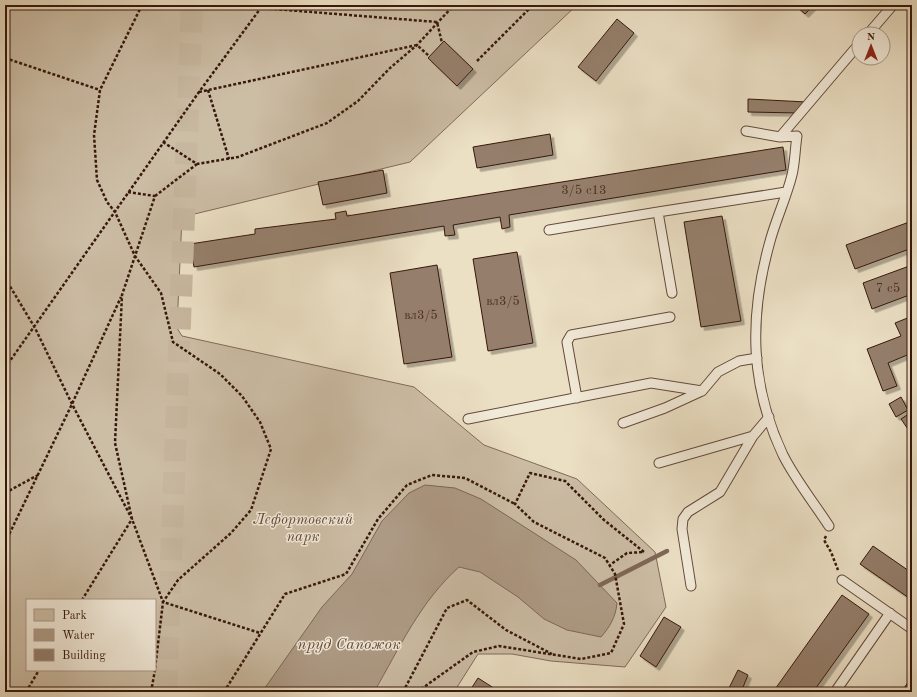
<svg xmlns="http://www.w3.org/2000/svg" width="917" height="697" font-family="'Old Standard TT',serif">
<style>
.green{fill:#ccbda5;stroke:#826a59;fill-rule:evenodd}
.water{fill:#ae9b86;stroke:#7e6756}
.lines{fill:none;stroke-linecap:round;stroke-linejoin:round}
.stream{stroke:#7e6756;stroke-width:4.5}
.building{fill:#957f6c;stroke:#37180d;filter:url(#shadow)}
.primary-tunnel{stroke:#c7b79f;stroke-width:22;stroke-dasharray:22 11;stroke-linecap:butt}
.lane-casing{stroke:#644a3b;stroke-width:11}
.path{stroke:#37180d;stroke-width:2.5;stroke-dasharray:3 2;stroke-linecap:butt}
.lane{stroke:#f2ead9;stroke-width:9}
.labels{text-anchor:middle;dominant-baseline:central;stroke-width:3;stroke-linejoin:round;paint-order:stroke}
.number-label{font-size:13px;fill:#4e3225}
.park-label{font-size:15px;font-style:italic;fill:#644a3b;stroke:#f2ead9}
.water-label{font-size:16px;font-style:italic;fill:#674c3d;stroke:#f2ead9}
</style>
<defs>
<filter id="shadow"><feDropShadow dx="3.5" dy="3.5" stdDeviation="0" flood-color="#0004"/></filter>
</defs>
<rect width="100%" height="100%" fill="#ebdfc4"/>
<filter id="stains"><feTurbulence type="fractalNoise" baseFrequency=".005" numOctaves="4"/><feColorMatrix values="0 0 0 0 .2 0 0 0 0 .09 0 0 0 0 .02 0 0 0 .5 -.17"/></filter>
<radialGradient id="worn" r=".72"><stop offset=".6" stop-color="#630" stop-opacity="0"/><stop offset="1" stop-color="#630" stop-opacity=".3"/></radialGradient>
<path class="green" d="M 5,5 L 577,5 L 410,162 L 182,217 L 177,328 L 182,336 L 414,387 L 484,445 L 577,479 L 655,552 L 666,607 L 625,667 L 551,661 L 512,654 L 478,654 L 454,692 L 5,692 ZM 27,600 L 155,600 L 155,670 L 27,670 Z"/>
<path class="water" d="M 425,485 L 455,488 L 481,499 L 576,560 L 617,603 C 616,617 609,628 601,637 L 567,630 L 544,619 L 518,597 L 480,572 L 459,567 C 420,602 400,647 374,692 L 262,692 L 322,607 L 352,574 L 382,521 L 409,493 Z"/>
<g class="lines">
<path class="stream" d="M 600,585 L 667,551"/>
</g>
<path class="building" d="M 795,5 L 814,5 L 805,14 Z
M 617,19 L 634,33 L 596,81 L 578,67 Z
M 444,41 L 473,69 L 457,86 L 428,58 Z
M 748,99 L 807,102 L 799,113 L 748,112 Z
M 550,134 L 553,155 L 477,168 L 473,147 Z
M 783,147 L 786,170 L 509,215 L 510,227 L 502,229 L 500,217 L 453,225 L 455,235 L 445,236 L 444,226 L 194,267 L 190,244 L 255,234 L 255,229 L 336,219 L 335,213 L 346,211 L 347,216 Z
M 383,170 L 387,193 L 323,205 L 318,182 Z
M 722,216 L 741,321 L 701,327 L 684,222 Z
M 912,221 L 912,248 L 855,269 L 846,245 Z
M 517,252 L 533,343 L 488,351 L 473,259 Z
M 437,265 L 452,357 L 404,364 L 390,273 Z
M 912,265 L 912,294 L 872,309 L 863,283 Z
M 910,317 L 912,353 L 888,363 L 897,386 L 883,391 L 867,349 L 901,336 L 895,323 Z
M 901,397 L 908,410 L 896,417 L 889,404 Z
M 912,412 L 912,435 L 901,419 Z
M 873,546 L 912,573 L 912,600 L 860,564 Z
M 842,595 L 869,614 L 813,692 L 773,692 Z
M 664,617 L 681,627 L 656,667 L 640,656 Z
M 738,670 L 748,675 L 741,692 L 727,692 Z
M 912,677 L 912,692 L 901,692 Z
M 478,678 L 500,692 L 469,692 Z"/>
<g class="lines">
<path class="primary-tunnel" d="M 166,692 L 192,5"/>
<defs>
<path id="lane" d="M 868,34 L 893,5
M 746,131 L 780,137 L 859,44
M 780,137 L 797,136 C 795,149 795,163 792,175 C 786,199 775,221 769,245 C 749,318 750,385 783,455 C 795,479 814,503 829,526
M 549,230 L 658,212
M 672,293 L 658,212 L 786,192
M 577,398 L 567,342 L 571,335 L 670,317
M 468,419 L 651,383 L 702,391
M 623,423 L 665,408 L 702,391 L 718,372 L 739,361 L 757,358
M 659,463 L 753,436
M 842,580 L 912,629
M 691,586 L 682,529 L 683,519 L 688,512 L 720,492 L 753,436 L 769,417
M 835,692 L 890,613"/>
</defs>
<use href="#lane" class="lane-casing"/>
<path class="path" d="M 142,5 L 100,90 L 94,135 L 97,180 L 107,202 L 115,212 L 135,256 L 122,295 L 115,443 L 132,519 L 163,602 L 155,669
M 255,5 L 261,8 L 437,22 L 442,43
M 5,58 L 100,90
M 477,61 L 533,5
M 208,90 L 229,159
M 199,92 L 417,45 L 429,56
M 163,142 L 197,164 L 238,157 L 327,123 L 358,101 L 390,68 L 417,45 L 454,5
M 128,192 L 155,196 L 135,256 L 161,293 L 173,342 L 220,374 L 242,396 L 260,422 L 271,449 L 251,510 L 231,533 L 178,580 L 163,602 L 260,633
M 155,196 L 197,164
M 5,278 L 35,328 L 72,404 L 132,519 L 82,600
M 5,368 L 199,92 L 263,5
M 5,493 L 38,475
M 826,536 L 824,540 L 831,552 L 838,570
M 5,543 L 72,404 L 121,297
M 5,688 L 11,692
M 26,692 L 39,670
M 151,692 L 155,670
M 224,692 L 285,594 L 346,574 L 378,519 L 407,485 L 432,475 L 465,478 L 515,504
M 403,692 L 447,608 L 467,600 L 506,630 L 552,654
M 417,692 L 473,652 L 499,646 L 581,659 L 611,653 L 624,624 L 615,574 L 605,558 L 534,522 L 515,504 L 530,473 L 565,481 L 604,520 L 644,552 L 627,553 L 610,565"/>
<use href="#lane" class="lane"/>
</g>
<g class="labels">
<g class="number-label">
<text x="584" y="190">3/5 с13</text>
<text x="888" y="288">7 с5</text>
<text x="503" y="301">вл3/5</text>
<text x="421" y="315">вл3/5</text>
</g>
<g class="park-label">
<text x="303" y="520">Лефортовский<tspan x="303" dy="17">парк</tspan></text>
</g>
<g class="water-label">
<text x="349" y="645">пруд Сапожок</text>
</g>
</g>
<rect width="917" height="697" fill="none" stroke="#ebdfc4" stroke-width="20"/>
<rect x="6" y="6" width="905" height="685" fill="none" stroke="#37180d" stroke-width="2"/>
<rect x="10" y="10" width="897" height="677" fill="none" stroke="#37180d"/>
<rect x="26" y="599" width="130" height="72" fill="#f2ead9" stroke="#a79687"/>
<rect x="34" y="609" width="20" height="12" fill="#ccbda5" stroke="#a79687"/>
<text x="62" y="619" font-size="12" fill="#37180d">Park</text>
<rect x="34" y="629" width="20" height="12" fill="#ae9b86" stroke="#a79687"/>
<text x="62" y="639" font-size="12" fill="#37180d">Water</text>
<rect x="34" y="649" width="20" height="12" fill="#957f6c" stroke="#a79687"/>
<text x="62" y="659" font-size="12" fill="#37180d">Building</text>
<g transform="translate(871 46)"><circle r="19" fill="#f2ead9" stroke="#a79687"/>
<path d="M0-3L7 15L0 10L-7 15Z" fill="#8f2418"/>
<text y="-6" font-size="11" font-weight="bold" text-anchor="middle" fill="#37180d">N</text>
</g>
<rect width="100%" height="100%" filter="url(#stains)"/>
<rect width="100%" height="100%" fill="url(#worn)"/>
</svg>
